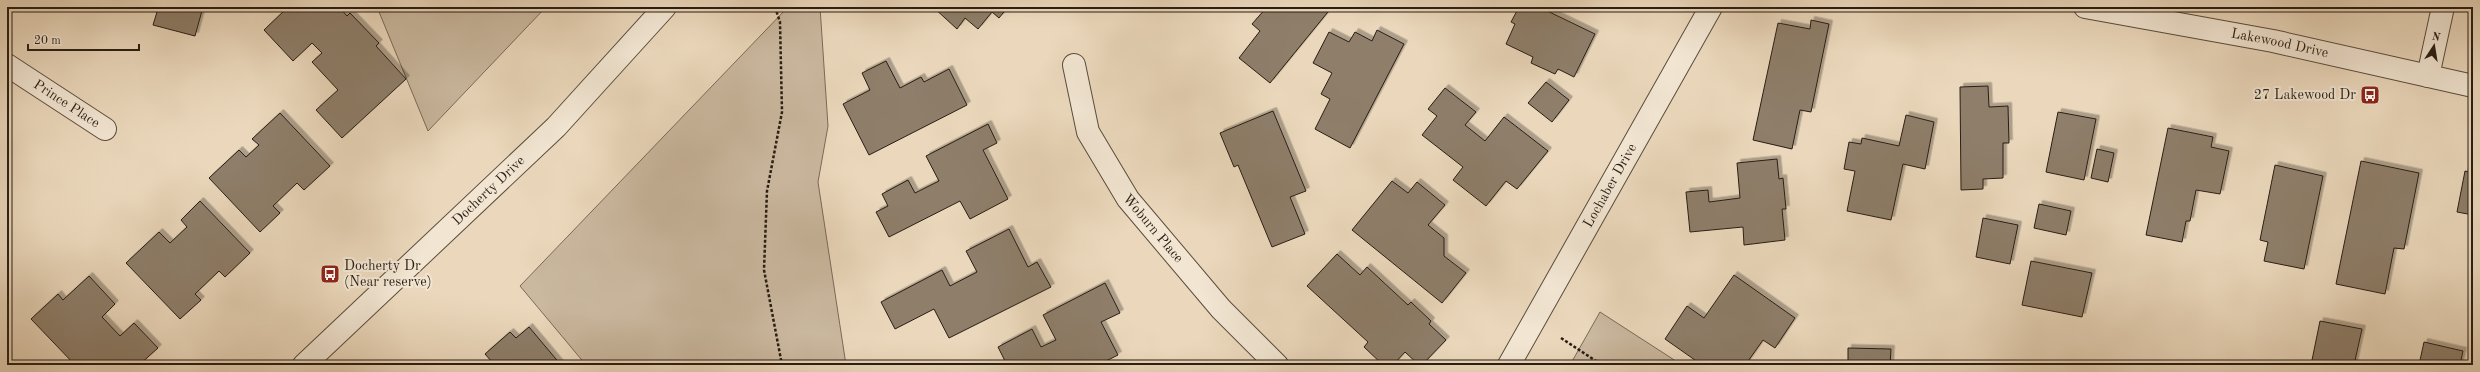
<svg xmlns="http://www.w3.org/2000/svg" width="2480" height="372" font-family="'Old Standard TT',serif">
<style>
.green{fill:#cab89f;stroke:#7a6a5a}
.building{fill:#8e7e6b;stroke:#291d14;filter:url(#shadow)}
.lines{fill:none;stroke-linecap:round;stroke-linejoin:round}
.minor-casing{stroke:#5a4c3e;stroke-width:24}
.path{stroke:#291d14;stroke-width:2.5;stroke-dasharray:3 2;stroke-linecap:butt}
.minor{stroke:#f2e6d3;stroke-width:22}
.labels{text-anchor:middle;dominant-baseline:central;stroke-width:4;stroke-linejoin:round;paint-order:stroke}
.street-label{font-size:14px;fill:#291d14;stroke:#f2e6d3}
.poi-label{font-size:14px;fill:#291d14;stroke:#f2e6d3;text-anchor:end}
</style>
<defs>
<filter id="shadow"><feDropShadow dx="3.5" dy="-3.5" stdDeviation="0" flood-color="#0004"/></filter>
</defs>
<rect width="100%" height="100%" fill="#ebd8bc"/>
<filter id="stains"><feTurbulence type="fractalNoise" baseFrequency=".005" numOctaves="4"/><feColorMatrix values="0 0 0 0 .2 0 0 0 0 .09 0 0 0 0 .02 0 0 0 .5 -.17"/></filter>
<radialGradient id="worn" r=".72"><stop offset=".6" stop-color="#630" stop-opacity="0"/><stop offset="1" stop-color="#630" stop-opacity=".3"/></radialGradient>
<path class="green" d="M 377,7 L 546,7 L 428,131 Z
M 788,7 L 820,7 L 828,126 L 818,182 L 846,365 L 586,365 L 520,286 Z
M 1600,312 L 1682,365 L 1570,365 Z"/>
<path class="building" d="M 139,7 L 203,7 L 195,36 L 153,25 L 157,12 Z
M 282,7 L 339,7 L 347,16 L 350,13 L 379,43 L 376,46 L 406,79 L 342,138 L 316,110 L 338,90 L 312,62 L 322,53 L 312,43 L 293,61 L 264,30 L 285,10 Z
M 933,7 L 1008,7 L 999,18 L 992,12 L 978,29 L 965,18 L 957,29 Z
M 1267,7 L 1332,7 L 1270,83 L 1239,58 L 1260,31 L 1252,24 Z
M 1519,7 L 1539,7 L 1595,34 L 1574,77 L 1558,69 L 1555,74 L 1531,63 L 1533,57 L 1506,44 L 1515,24 L 1511,22 Z
M 1811,20 L 1829,24 L 1811,112 L 1800,110 L 1792,149 L 1753,140 L 1778,23 L 1810,29 Z
M 1377,30 L 1404,44 L 1350,148 L 1315,129 L 1330,99 L 1321,94 L 1332,73 L 1313,63 L 1329,32 L 1349,42 L 1355,32 L 1372,41 Z
M 886,61 L 900,88 L 921,77 L 924,82 L 949,69 L 967,105 L 869,155 L 843,104 L 870,90 L 862,73 Z
M 1546,82 L 1569,100 L 1552,122 L 1528,103 Z
M 1988,86 L 1989,107 L 2008,106 L 2009,143 L 2003,143 L 2003,178 L 1983,179 L 1983,189 L 1961,190 L 1960,87 Z
M 1445,88 L 1476,112 L 1465,125 L 1485,141 L 1504,117 L 1548,151 L 1517,189 L 1506,181 L 1486,206 L 1453,180 L 1463,167 L 1422,135 L 1437,116 L 1428,109 Z
M 1273,111 L 1306,191 L 1290,197 L 1305,234 L 1272,247 L 1238,165 L 1234,167 L 1220,133 Z
M 2058,112 L 2096,119 L 2084,180 L 2046,172 Z
M 280,113 L 330,166 L 304,190 L 297,183 L 273,206 L 280,213 L 260,232 L 209,178 L 239,150 L 246,157 L 259,145 L 252,139 Z
M 1906,115 L 1934,122 L 1925,169 L 1903,164 L 1891,220 L 1847,211 L 1855,171 L 1844,169 L 1849,142 L 1861,144 L 1862,138 L 1899,146 Z
M 988,124 L 997,143 L 983,150 L 1008,199 L 970,219 L 960,201 L 889,237 L 876,212 L 888,206 L 882,194 L 908,180 L 915,193 L 939,181 L 926,156 Z
M 2168,128 L 2213,137 L 2211,147 L 2229,151 L 2220,194 L 2196,190 L 2190,221 L 2186,221 L 2182,242 L 2146,235 Z
M 2097,149 L 2114,153 L 2108,182 L 2091,178 Z
M 1777,159 L 1779,179 L 1783,178 L 1786,209 L 1782,209 L 1785,240 L 1744,245 L 1743,227 L 1690,232 L 1686,192 L 1708,190 L 1709,202 L 1740,198 L 1737,163 Z
M 2361,161 L 2419,173 L 2404,249 L 2394,248 L 2385,294 L 2336,284 Z
M 2275,165 L 2323,176 L 2304,269 L 2264,261 L 2268,242 L 2260,240 Z
M 2465,171 L 2473,173 L 2473,215 L 2457,212 Z
M 1392,181 L 1408,193 L 1417,182 L 1445,205 L 1428,225 L 1444,238 L 1444,256 L 1466,273 L 1442,303 L 1352,230 Z
M 200,201 L 250,253 L 225,277 L 219,271 L 195,294 L 201,300 L 180,319 L 126,263 L 159,232 L 170,243 L 187,227 L 181,220 Z
M 2039,204 L 2071,211 L 2066,235 L 2034,228 Z
M 1983,218 L 2018,225 L 2010,264 L 1976,257 Z
M 1009,229 L 1028,267 L 1037,262 L 1051,287 L 949,338 L 934,309 L 895,329 L 881,302 L 942,270 L 950,286 L 977,272 L 966,251 Z
M 1337,254 L 1360,275 L 1367,267 L 1408,305 L 1411,302 L 1431,321 L 1429,324 L 1446,340 L 1422,365 L 1419,365 L 1405,352 L 1393,365 L 1383,365 L 1364,347 L 1368,342 L 1307,286 Z
M 2031,261 L 2092,273 L 2082,317 L 2022,305 Z
M 1734,275 L 1795,318 L 1775,348 L 1763,340 L 1746,364 L 1748,365 L 1702,365 L 1665,339 L 1687,306 L 1704,318 Z
M 89,276 L 115,304 L 102,317 L 120,336 L 134,323 L 158,348 L 139,365 L 75,365 L 31,319 L 58,294 L 63,300 Z
M 1105,283 L 1120,313 L 1101,322 L 1118,355 L 1098,365 L 1007,365 L 998,347 L 1032,329 L 1041,347 L 1056,340 L 1043,315 Z
M 2320,321 L 2362,329 L 2354,365 L 2311,365 Z
M 529,327 L 561,365 L 490,365 L 492,362 L 485,354 L 510,332 L 516,338 Z
M 2424,342 L 2463,351 L 2460,365 L 2419,365 Z
M 1848,348 L 1891,349 L 1890,365 L 1848,365 Z"/>
<g class="lines">
<defs>
<g id="minor">
<path id="s1" d="M 2085,7 L 2273,41 L 2473,86"/>
<path id="s2" d="M 7,65 L 105,129"/>
<path id="s3" d="M 1074,65 L 1088,132 L 1128,199 L 1221,309 L 1277,365"/>
<path d="M 2428,76 L 2443,7"/>
<path id="s4" d="M 304,365 L 556,127 L 665,7"/>
<path id="s5" d="M 1509,365 L 1711,7"/>
</g>
</defs>
<use href="#minor" class="minor-casing"/>
<path class="path" d="M 775,7 L 780,22 L 782,112 L 767,191 L 764,270 L 782,365
M 1561,338 L 1602,365"/>
<use href="#minor" class="minor"/>
</g>
<defs>
<symbol id="bus-square" viewBox="-11 -11 22 22"><rect x="-9" y="-9" width="18" height="18" rx="4" fill="#8f2418" stroke="#f2e6d3"/><path d="M-5-6H5V4H4V6H2V4H-2V6H-4V4H-5ZM-3.5-4V0h7V-4ZM-3.5 1.2v1.5H-2V1.2ZM2 1.2v1.5H3.5V1.2Z" fill="#fff"/></symbol>
</defs>
<g fill-rule="evenodd">
<use href="#bus-square" x="2359" y="84" width="22" height="22"/>
<use href="#bus-square" x="319" y="263" width="22" height="22"/>
</g>
<g class="labels">
<g class="street-label">
<text stroke="none"><textPath href="#s1" startOffset="198">Lakewood Drive</textPath></text>
<text stroke="none"><textPath href="#s2" startOffset="71">Prince Place</textPath></text>
<text stroke="none"><textPath href="#s5" startOffset="206">Lochaber Drive</textPath></text>
<text stroke="none"><textPath href="#s4" startOffset="254">Docherty Drive</textPath></text>
<text stroke="none"><textPath href="#s3" startOffset="185">Woburn Place</textPath></text>
</g>
<g class="poi-label">
<text x="2356" y="95">27 Lakewood Dr</text>
<text x="344" y="266" text-anchor="start">Docherty Dr<tspan x="344" dy="16">(Near reserve)</tspan></text>
</g>
</g>
<rect width="2480" height="372" fill="none" stroke="#ebd8bc" stroke-width="24"/>
<rect x="8" y="8" width="2464" height="356" fill="none" stroke="#291d14" stroke-width="2"/>
<rect x="12" y="12" width="2456" height="348" fill="none" stroke="#291d14"/>
<g transform="translate(2434 46) rotate(12)" stroke="#f2e6d3" stroke-width="3" paint-order="stroke">
<path d="M0-3L7 15L0 10L-7 15Z" fill="#291d14"/>
<text y="-6" font-size="11" font-weight="bold" text-anchor="middle" fill="#291d14">N</text>
</g>
<path d="M28 44v6h111v-6" fill="none" stroke="#291d14" stroke-width="2"/>
<text x="34" y="44" font-size="12" fill="#291d14" stroke="#f2e6d3" stroke-width="3" paint-order="stroke">20 m</text>
<rect width="100%" height="100%" filter="url(#stains)"/>
<rect width="100%" height="100%" fill="url(#worn)"/>
</svg>
